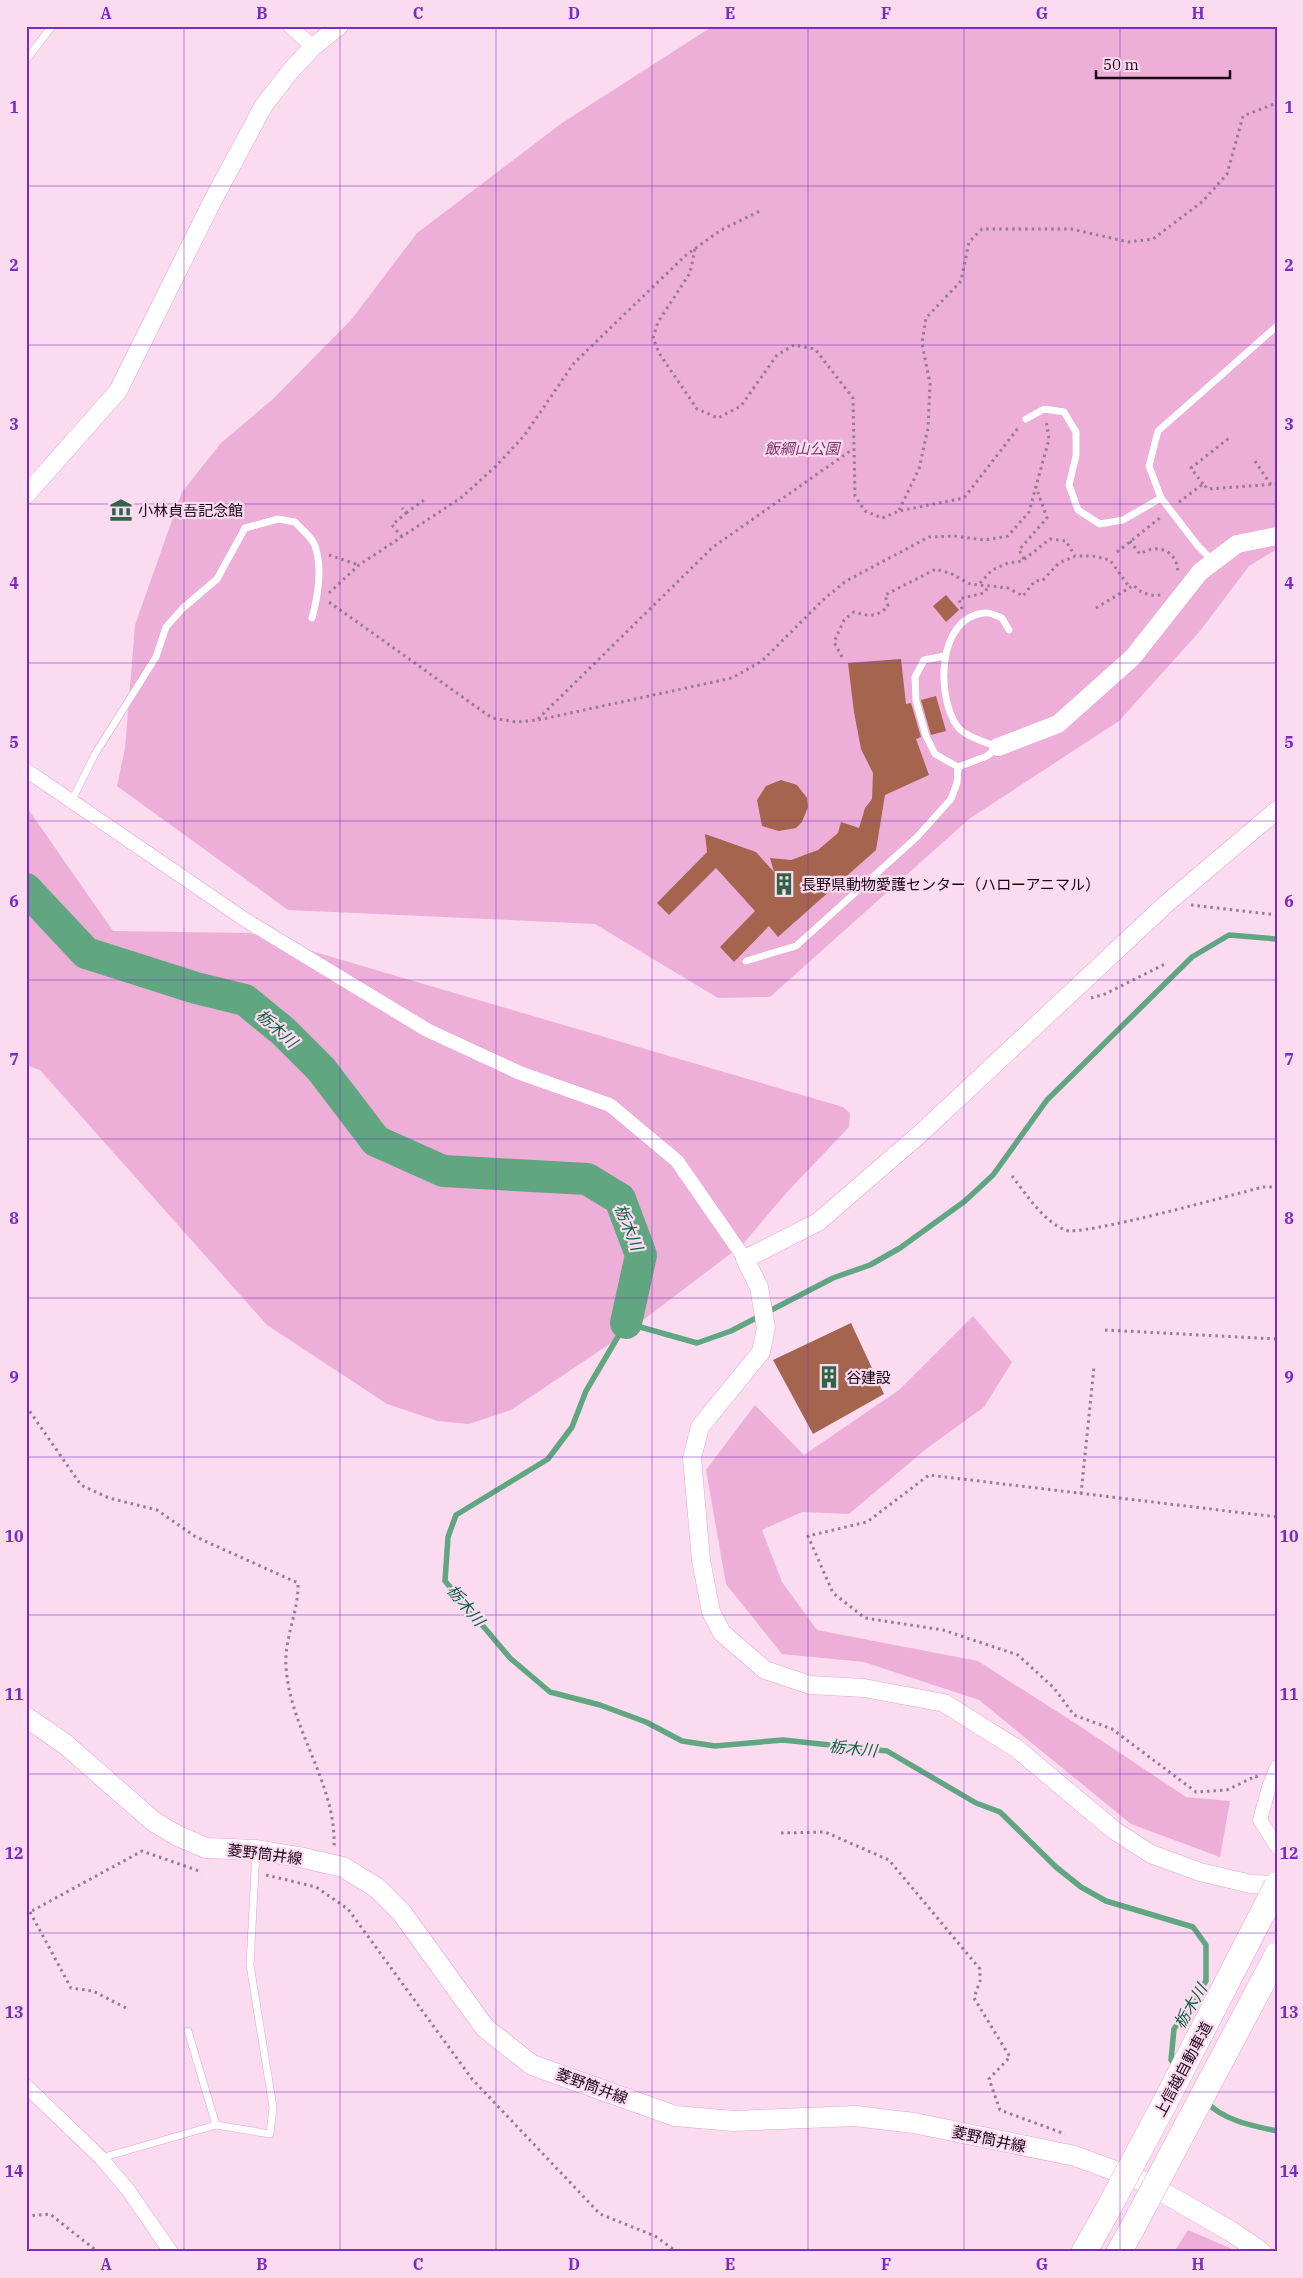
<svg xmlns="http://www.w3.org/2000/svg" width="1303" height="2278" font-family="'IBM Plex Serif','Noto Sans JP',serif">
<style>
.green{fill:#edafd8}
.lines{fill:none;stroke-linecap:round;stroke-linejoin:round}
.stream{stroke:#60a681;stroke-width:5.5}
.river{stroke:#60a681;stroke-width:32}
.building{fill:#a4644e}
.service-casing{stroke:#eba0d3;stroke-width:8}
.minor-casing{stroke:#eba0d3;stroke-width:15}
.tertiary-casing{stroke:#eba0d3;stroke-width:19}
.secondary-casing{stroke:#eba0d3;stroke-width:21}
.motorway-casing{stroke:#eba0d3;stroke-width:26}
.path{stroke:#997c90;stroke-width:3;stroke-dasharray:2.5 4;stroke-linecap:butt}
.service{stroke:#fff;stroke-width:7}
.minor{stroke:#fff;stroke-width:14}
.tertiary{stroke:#fff;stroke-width:18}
.secondary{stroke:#fff;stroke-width:20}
.motorway{stroke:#fff;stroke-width:25}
.motorway-bridge-casing{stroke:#eba0d3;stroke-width:26;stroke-linecap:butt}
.motorway-bridge{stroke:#fff;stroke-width:25}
.grid{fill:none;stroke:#7b2cbf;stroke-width:1;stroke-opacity:0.55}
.labels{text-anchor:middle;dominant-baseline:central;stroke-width:4.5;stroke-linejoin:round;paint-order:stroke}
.park-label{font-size:15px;font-style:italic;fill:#7e356a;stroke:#fbdbf0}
.poi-label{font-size:15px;fill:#1b0314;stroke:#fbdbf0;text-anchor:start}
.street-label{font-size:15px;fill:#1b0314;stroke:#fbdbf0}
.water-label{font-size:16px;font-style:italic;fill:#0c6340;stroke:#fbdbf0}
.neatline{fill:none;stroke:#7b2cbf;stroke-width:2}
.grid-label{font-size:16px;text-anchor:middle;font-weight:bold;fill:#7b2cbf}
</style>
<rect width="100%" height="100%" fill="#fbdbf0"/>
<path class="green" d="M 713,26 L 1277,26 L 1277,549 L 1249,566 L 1200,631 L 1119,721 L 969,819 L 770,997 L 718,998 L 595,924 L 288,910 L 117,786 L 125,748 L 135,625 L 182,492 L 221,443 L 273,399 L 351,320 L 417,233 L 562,123 Z
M 26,806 L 113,931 L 250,933 L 843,1107 L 850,1113 L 849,1127 L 789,1190 L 742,1245 L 626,1333 L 511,1410 L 469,1424 L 438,1421 L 387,1404 L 267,1325 L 40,1070 L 26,1065 Z
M 973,1316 L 1012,1362 L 984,1407 L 926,1449 L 849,1514 L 802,1512 L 762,1530 L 782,1582 L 817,1630 L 978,1661 L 1081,1727 L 1186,1797 L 1230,1801 L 1220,1857 L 1131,1824 L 979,1700 L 864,1662 L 782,1654 L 726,1584 L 706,1470 L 755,1405 L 804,1455 L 899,1390 Z
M 1188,2230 L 1239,2252 L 1174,2252 Z"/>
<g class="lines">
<path class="stream" d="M 1176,2066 L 1171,2060 L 1174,2029 L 1206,1981 L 1206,1945 L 1193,1927 L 1106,1901 L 1081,1887 L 1056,1867 L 1000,1812 L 976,1803 L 887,1751 L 783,1740 L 715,1746 L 682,1741 L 646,1722 L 600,1705 L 550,1692 L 510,1658 L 445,1581 L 448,1537 L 456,1515 L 548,1459 L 572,1427 L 586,1391 L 626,1323 L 697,1343 L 731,1331 L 833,1278 L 870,1265 L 900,1248 L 965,1201 L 993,1175 L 1047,1100 L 1192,957 L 1229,935 L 1277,939
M 1207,2102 C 1222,2120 1253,2126 1277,2131"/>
<path class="river" d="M 26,889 L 86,953 L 196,988 L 245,1000 L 284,1032 L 321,1069 L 376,1141 L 443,1171 L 587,1179 L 620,1199 L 641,1255 L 626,1323"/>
</g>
<path class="building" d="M 946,595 L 959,610 L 946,622 L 933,606 Z
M 901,659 L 906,704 L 911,703 L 921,737 L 916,739 L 929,775 L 885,795 L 876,850 L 778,937 L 769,926 L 734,962 L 720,947 L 755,911 L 716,868 L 669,915 L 657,903 L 707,852 L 705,834 L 756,852 L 774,872 L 770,858 L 791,860 L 818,850 L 838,833 L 841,822 L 859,828 L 865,808 L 872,799 L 873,773 L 861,749 L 854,712 L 848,663 Z
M 936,696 L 946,731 L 931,735 L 921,700 Z
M 781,780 L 797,785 L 807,798 L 808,807 L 802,822 L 796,828 L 779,831 L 762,826 L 757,800 L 766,786 Z
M 851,1323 L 884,1394 L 813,1434 L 773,1360 Z"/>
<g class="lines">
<defs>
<path id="service" d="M 26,60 L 52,26
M 1026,419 L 1044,409 L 1064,412 L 1076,432 L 1076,456 L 1069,485 L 1078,510 L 1100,524 L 1123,520 L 1161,498
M 1213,561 L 1198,546 L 1161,498 L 1149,466 L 1158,431 L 1277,326
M 944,656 L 924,660 L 915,677 L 916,701 L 926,736 L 935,754 L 958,767
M 72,800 L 95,754 L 156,657 L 166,627 L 183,608 L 217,579 L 245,528 L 278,519 L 295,522 C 301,529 313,538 315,546 C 323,569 318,596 312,618
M 746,961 L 796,946 L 917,837 L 951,799 L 957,783 L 958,767 L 987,756 L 998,747 C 986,742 965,737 957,726 C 936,696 937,618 984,613 C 990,612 997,616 1002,618 L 1009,630
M 188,2031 L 216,2125
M 101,2158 L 216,2125 L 270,2134 L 273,2107 L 250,1965 L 256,1851"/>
<path id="minor" d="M 290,26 L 313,47
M 26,770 L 244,919 L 427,1030 L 520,1073 L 610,1105 L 677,1161 L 745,1259
M 1277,1767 L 1269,1787 L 1260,1820 L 1277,1847
M 26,2086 L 101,2158 L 128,2190 L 171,2252"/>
<path id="tertiary" d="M 26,495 L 118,391 L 213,200 L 264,105 L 293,68 L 313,47 L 339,26
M 998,747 L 1058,724 L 1133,657 L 1200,572 L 1237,544 L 1277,536
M 1277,810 L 1166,904 L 921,1133 L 818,1222 L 745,1259 L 759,1287 L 766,1328 L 761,1352 L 700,1427 L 692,1458 L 701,1560 L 711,1612 L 722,1633 L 765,1670 L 810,1685 L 864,1688 L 944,1703 L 1016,1748 L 1115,1831 L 1151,1854 L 1200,1872 L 1251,1884 L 1277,1885"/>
<path id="secondary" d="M 26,1717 L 65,1744 L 153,1821 L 176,1835 L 206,1848 L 256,1850 L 299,1857 L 343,1867 L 377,1888 L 402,1913 L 485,2028 L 532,2065 L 675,2116 L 734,2121 L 855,2116 L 914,2123 L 1075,2156 L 1145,2182 L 1232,2232 L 1261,2252"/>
<path id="motorway" d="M 1084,2252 L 1106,2213
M 1119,2252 L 1133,2227"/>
</defs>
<use href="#service" class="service-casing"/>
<use href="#minor" class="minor-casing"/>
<use href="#tertiary" class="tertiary-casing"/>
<use href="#secondary" class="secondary-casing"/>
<use href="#motorway" class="motorway-casing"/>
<path class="path" d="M 695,249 L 690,273 L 658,322 L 653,338 L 659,353 L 697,409 L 718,418 L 741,406 L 777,355 L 794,345 L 815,349 L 853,398 L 855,496 L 865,511 L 882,518 L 899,511 L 964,498 L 1019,427
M 1255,461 L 1271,485
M 1203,484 L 1191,468 L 1229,438
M 1179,502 L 1203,484 L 1208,489 L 1277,484
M 899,510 L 919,469 L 928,428 L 930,384 L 922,343 L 926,318 L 961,281 L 969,242 L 982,229 L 1071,229 L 1129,242 L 1153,239 L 1203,201 L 1227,174 L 1243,116 L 1277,103
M 406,513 L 424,500
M 402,537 L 392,525 L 406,513 L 402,508
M 1130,541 L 1140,554 C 1157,543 1177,550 1178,572
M 1117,552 L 1161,517
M 329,555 L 359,565
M 1024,559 L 1019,550 L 1047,518 L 1036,487
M 980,583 L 992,570 L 1008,563 L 1022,561 L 1050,539 L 1066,541 L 1075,556
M 329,593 L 359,565 L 462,497 L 496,466 L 524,436 L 574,363 L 686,255 L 721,230 L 762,210
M 329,602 L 492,718 L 517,722 L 538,720 L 732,678 L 762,661 L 824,599 L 846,581 L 929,537 L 954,536 L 985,540 L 1008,536 L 1029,512 L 1049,439 L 1046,420
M 1096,608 L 1134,585 C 1140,594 1151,596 1161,595
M 962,609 L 959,599 L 984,593 L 989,586
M 842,657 L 834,642 L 844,620 L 854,612 C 868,616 877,618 888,606 L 885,595 L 936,569 L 952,574 L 970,584 L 1008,588 L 1023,596 L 1035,581 L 1043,580 L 1059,563 L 1075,556 L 1093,556 L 1110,560 L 1130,588
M 538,719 L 713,547 L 853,449
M 1191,905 L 1277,915
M 1091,998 L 1105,994 L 1167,963
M 1012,1176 C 1027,1195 1042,1220 1065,1230 C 1081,1237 1235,1194 1263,1187 L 1277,1187
M 1105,1330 L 1277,1339
M 26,1406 L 81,1485 L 109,1498 L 157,1510 L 196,1537 L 298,1583 C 299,1611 284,1638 286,1667 C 290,1730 337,1784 334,1848
M 1081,1494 L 1094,1367
M 1257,1778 L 1256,1776 L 1227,1790 L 1196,1792 L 1112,1729 L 1074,1715 L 1054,1688 L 1018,1655 L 943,1630 L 865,1618 L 833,1593 L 808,1536 L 867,1522 L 929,1475 L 1277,1517
M 781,1833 L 825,1832 L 889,1860 L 980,1969 L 980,1981 L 974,1998 L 1010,2057 L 989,2079 L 1000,2110 L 1065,2134
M 266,1875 L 316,1887 L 348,1909 L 472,2079 L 600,2214 L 655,2236 L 677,2252
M 26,1912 L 30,1912 L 142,1851 L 202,1872
M 30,1912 L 71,1988 L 93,1991 L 128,2009
M 26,2216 L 50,2214 L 98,2252"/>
<use href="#service" class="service"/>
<use href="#minor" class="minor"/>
<use href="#tertiary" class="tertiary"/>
<use href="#secondary" class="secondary"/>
<use href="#motorway" class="motorway"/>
<defs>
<path id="motorway-bridge" d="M 1106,2213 L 1170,2093 L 1277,1885
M 1133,2227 L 1277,1955"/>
</defs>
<use href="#motorway-bridge" class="motorway-bridge-casing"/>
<use href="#motorway-bridge" class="motorway-bridge"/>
</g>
<path class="grid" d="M 184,26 L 184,2252M 340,26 L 340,2252M 496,26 L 496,2252M 652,26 L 652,2252M 808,26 L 808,2252M 964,26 L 964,2252M 1120,26 L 1120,2252M 26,186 L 1277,186M 26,345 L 1277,345M 26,504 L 1277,504M 26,663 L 1277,663M 26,821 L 1277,821M 26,980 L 1277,980M 26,1139 L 1277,1139M 26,1298 L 1277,1298M 26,1457 L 1277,1457M 26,1615 L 1277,1615M 26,1774 L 1277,1774M 26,1933 L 1277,1933M 26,2092 L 1277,2092"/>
<defs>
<symbol id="museum-bare" viewBox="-9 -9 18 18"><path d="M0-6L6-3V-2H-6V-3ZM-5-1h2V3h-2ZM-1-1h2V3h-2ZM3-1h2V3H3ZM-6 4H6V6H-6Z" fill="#2f6449" stroke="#fbdbf0" stroke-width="2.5" paint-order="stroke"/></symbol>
<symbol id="building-bare" viewBox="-9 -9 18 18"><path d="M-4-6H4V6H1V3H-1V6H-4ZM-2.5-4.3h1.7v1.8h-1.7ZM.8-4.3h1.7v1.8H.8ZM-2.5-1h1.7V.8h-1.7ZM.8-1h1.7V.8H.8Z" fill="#2f6449" stroke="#fbdbf0" stroke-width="2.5" paint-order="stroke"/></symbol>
</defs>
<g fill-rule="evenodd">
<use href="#museum-bare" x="105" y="494" width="32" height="32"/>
<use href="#building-bare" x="768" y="868" width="32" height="32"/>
<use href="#building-bare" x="813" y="1361" width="32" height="32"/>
</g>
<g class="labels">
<g class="park-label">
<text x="802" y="448">飯綱山公園</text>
</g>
<g class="poi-label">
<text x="138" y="510">小林貞吾記念館</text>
<text x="801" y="884">長野県動物愛護センター（ハローアニマル）</text>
<text x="846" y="1377">谷建設</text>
</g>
<g class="street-label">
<text transform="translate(265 1854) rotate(7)">菱野筒井線</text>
<text transform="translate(1183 2069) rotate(-62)">上信越自動車道</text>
<text transform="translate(592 2086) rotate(20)">菱野筒井線</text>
<text transform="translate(989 2139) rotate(12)">菱野筒井線</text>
</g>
<g class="water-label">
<text transform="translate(277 1028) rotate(42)">栃木川</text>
<text transform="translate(629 1227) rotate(68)">栃木川</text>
<text transform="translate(466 1605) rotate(50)">栃木川</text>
<text transform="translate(853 1748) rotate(6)">栃木川</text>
<text transform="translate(1190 2006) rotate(-59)">栃木川</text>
</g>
</g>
<rect width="1303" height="2278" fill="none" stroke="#fbdbf0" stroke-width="55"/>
<path d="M1096 70v8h134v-8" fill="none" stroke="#1b0314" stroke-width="2.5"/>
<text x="1103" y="70" font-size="15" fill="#1b0314" stroke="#fbdbf0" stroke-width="4" paint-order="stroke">50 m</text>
<rect x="28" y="28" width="1248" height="2222" class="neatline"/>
<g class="grid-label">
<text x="106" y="19">A</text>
<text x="262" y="19">B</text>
<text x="418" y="19">C</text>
<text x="574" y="19">D</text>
<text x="730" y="19">E</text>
<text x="886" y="19">F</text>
<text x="1042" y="19">G</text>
<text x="1198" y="19">H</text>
<text x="14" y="113">1</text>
<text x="1289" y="113">1</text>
<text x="14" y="271">2</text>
<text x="1289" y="271">2</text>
<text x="14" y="430">3</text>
<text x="1289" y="430">3</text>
<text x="14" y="589">4</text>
<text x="1289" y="589">4</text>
<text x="14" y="748">5</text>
<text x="1289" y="748">5</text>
<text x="14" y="907">6</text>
<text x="1289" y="907">6</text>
<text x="14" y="1065">7</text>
<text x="1289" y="1065">7</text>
<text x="14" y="1224">8</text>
<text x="1289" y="1224">8</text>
<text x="14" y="1383">9</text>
<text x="1289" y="1383">9</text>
<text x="14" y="1542">10</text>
<text x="1289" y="1542">10</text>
<text x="14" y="1700">11</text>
<text x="1289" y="1700">11</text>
<text x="14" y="1859">12</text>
<text x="1289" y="1859">12</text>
<text x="14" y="2018">13</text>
<text x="1289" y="2018">13</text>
<text x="14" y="2177">14</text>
<text x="1289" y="2177">14</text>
<text x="106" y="2270">A</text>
<text x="262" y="2270">B</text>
<text x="418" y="2270">C</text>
<text x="574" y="2270">D</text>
<text x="730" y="2270">E</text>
<text x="886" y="2270">F</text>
<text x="1042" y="2270">G</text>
<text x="1198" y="2270">H</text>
</g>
</svg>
